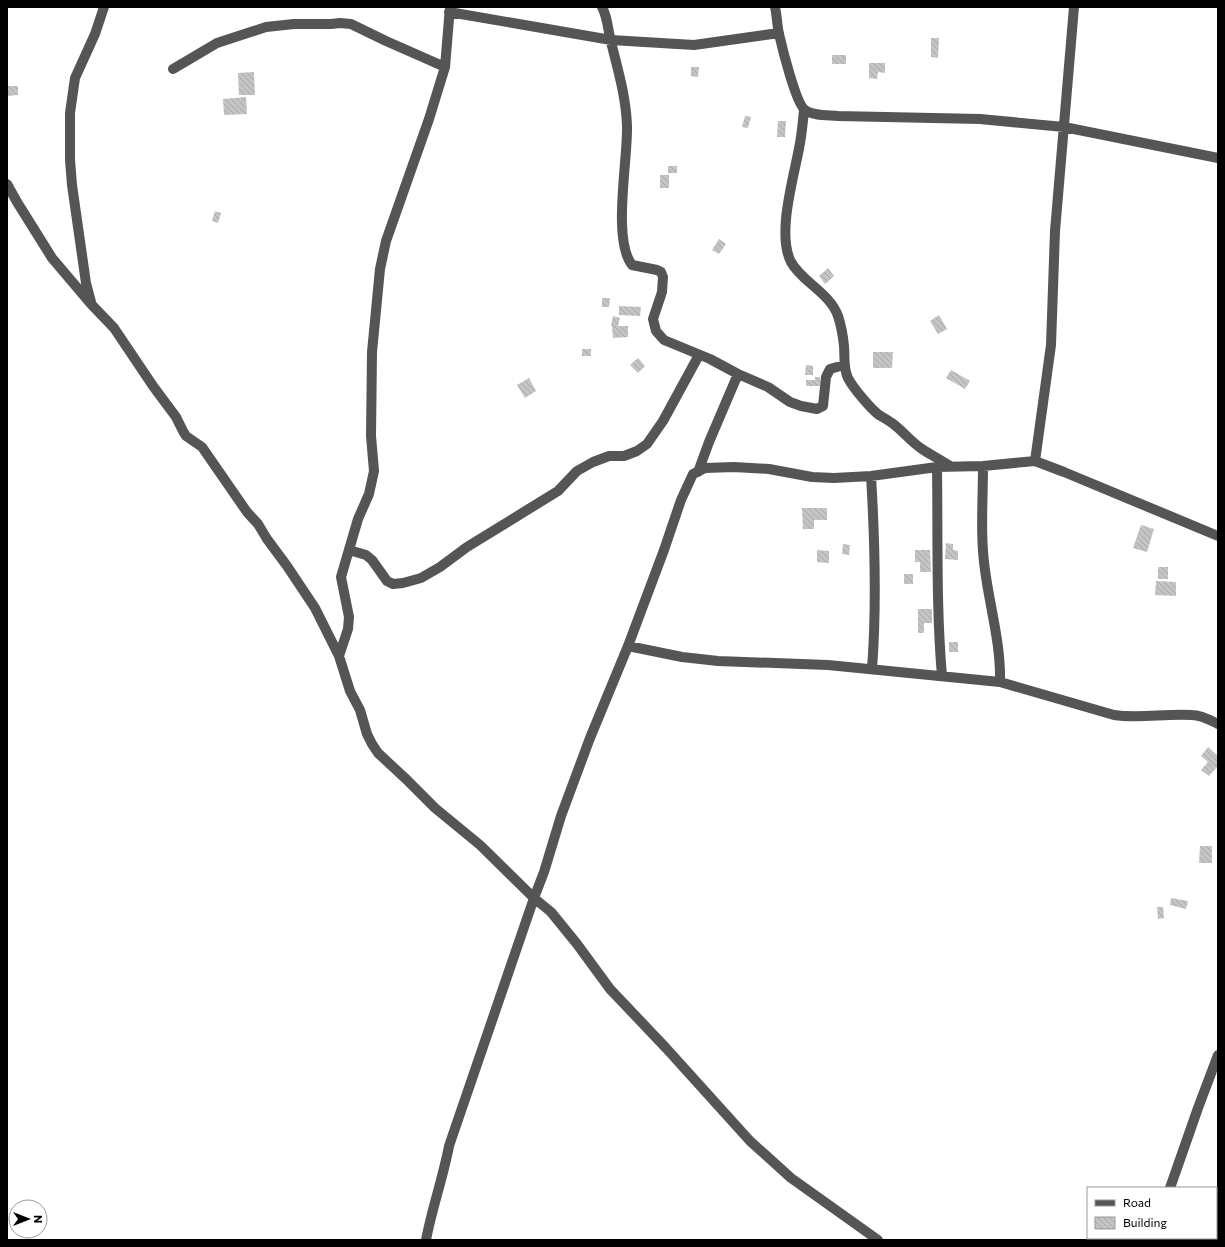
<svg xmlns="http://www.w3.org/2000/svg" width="1225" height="1247" font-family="Commissioner,sans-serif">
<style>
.building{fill:url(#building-back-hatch)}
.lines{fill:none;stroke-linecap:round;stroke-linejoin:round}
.minor{stroke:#555;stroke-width:10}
</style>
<defs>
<pattern id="building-back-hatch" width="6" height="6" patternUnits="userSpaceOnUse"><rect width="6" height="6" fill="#c4c4c4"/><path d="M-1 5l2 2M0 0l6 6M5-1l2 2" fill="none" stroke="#a7a7a7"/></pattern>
</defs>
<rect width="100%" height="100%" fill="#fff"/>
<path class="building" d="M 931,38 L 939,38 L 938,58 L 931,57 Z
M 832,55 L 846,55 L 846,64 L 832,64 Z
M 869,63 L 885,63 L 885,73 L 878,72 L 877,79 L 869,78 Z
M 691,67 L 699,67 L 698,77 L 691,76 Z
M 254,72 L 255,95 L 239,95 L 238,73 Z
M 7,86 L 18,86 L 18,95 L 7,96 Z
M 246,97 L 247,114 L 224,115 L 223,99 Z
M 745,116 L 751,117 L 748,128 L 742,127 Z
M 778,121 L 786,121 L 785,137 L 777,137 Z
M 668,166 L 677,166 L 677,173 L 668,173 Z
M 660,175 L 669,175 L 669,188 L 660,188 Z
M 215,211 L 221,213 L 218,223 L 212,221 Z
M 719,239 L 726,244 L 719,254 L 712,250 Z
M 828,268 L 834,276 L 825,284 L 819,276 Z
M 602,298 L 610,298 L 609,307 L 602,307 Z
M 619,306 L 641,307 L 640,316 L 619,315 Z
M 939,315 L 947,329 L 938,334 L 930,321 Z
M 613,316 L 620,318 L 618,326 L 628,326 L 628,337 L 613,338 L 612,326 L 611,326 Z
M 582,349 L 591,349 L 591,356 L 582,356 Z
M 873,352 L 893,352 L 892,368 L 873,368 Z
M 638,358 L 645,366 L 638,373 L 630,365 Z
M 806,365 L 813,366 L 813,375 L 805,375 Z
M 951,370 L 970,381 L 965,389 L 946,378 Z
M 815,377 L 820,377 L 820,386 L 806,386 L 806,380 L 815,380 Z
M 529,378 L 536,391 L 525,398 L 517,385 Z
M 802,508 L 827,508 L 827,520 L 814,520 L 814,529 L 803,529 Z
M 1141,525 L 1154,529 L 1147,552 L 1133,548 Z
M 946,543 L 953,544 L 953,550 L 958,551 L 958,560 L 945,559 Z
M 843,544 L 850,545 L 849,555 L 842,554 Z
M 817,550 L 829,551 L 829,563 L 817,562 Z
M 915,550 L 930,550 L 931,572 L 920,572 L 920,562 L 915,562 Z
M 1158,567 L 1168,567 L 1168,579 L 1158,579 Z
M 904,574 L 913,574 L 913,584 L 904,584 Z
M 1156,581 L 1176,582 L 1176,596 L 1155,595 Z
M 918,609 L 932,609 L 932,623 L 924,623 L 924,633 L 918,633 Z
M 949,642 L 958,642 L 958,652 L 949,652 Z
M 1208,747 L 1218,756 L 1218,766 L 1209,776 L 1201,770 L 1208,762 L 1201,756 Z
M 1200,846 L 1212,846 L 1212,863 L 1199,863 Z
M 1171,898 L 1188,901 L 1186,909 L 1170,905 Z
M 1157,907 L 1163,907 L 1164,918 L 1158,919 Z"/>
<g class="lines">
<path class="minor" d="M 602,7 C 608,18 608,31 611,42 C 618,70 626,97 627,126 C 628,160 612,239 632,265 L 657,270 L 661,272 L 663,277 L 662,292 L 653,319 L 656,331 L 664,340 L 710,359 L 738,374 L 768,387 L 790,402 L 801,406 L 817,409 L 823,406 L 826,377 L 830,369 L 844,365
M 775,7 C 777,16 777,25 779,34 C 782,47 796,104 805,110 C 813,116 828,115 838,116 L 980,119 L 1064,127 L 1218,158
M 449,12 L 611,40 L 694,45 L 779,33
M 173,69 L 217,43 L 266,27 L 294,24 L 331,24 L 340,23 L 351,24 L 386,41 L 445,67
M 804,110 C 803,121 802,132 800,143 C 795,174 776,233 791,262 C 802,282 830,293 838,316 C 841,325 843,336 844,346 C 845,357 843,368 848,378 C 853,388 871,409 879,415 C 884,418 888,420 892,423 C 903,431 911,442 922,449 C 931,455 941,460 950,466
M 7,184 L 17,202 L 52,258 L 91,304 L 114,328 L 153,386 L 176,417 L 183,431 L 186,436 L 202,447 L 247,512 L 258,524 L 267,539 L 287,566 L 315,608 L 339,656 L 350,691 L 360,710 L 367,734 L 372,744 L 378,753 L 406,779 L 435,808 L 480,845 L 534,898 L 551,912 L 577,944 L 610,989 L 666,1048 L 750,1141 L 791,1178 L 878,1240
M 91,302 L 86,283 L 72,185 L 70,160 L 70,113 L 75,78 L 95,34 L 104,7
M 1035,461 L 1051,345 L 1055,231 L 1074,7
M 983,466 C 983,501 980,536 985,570 C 990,608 1001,644 1000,682
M 937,467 C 938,537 936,607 942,676
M 698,472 L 709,442 L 738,374
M 871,476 C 875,542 877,604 872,669
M 349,550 L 366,555 L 372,560 L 387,581 L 393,584 L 403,583 L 421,578 L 440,567 L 467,547 L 558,491 L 577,471 L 593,462 L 609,456 L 624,456 L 637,451 L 647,444 L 663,421 L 699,355
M 628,646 L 682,657 L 718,661 L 828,665 L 1000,682 L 1114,715 C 1140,719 1166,713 1192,715 C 1201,715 1210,720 1218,724
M 339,656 L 348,629 L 349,617 L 341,577 L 358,519 L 369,494 L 374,471 L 371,436 L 372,352 L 380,269 L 386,241 L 429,119 L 445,67 L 450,7
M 1170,1188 L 1198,1108 L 1218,1055
M 426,1240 C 432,1208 443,1178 449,1146 L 534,898 L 544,872 L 561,816 L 590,738 L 628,646 L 664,550 L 681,500 L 693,474 L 705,468 L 734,467 L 769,469 L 812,477 L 834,478 L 871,476 L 937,467 L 983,466 L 1035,461 L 1064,472 L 1218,536
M 1150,1240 L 1151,1238"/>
</g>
<rect width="1225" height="1247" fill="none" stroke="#000000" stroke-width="16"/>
<rect x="1087" y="1187" width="130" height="52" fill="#ffffff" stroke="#999999"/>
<rect x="1095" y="1200" width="20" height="6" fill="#555555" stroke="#999999"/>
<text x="1123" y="1207" font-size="12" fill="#000000">Road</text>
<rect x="1095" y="1217" width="20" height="12" fill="url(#building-back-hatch)" stroke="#999999"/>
<text x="1123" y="1227" font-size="12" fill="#000000">Building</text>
<g transform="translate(28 1219) rotate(90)"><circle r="19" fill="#ffffff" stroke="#999999"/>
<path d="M0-3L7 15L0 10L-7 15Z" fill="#000000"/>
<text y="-6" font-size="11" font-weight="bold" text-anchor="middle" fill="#000000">N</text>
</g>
</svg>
